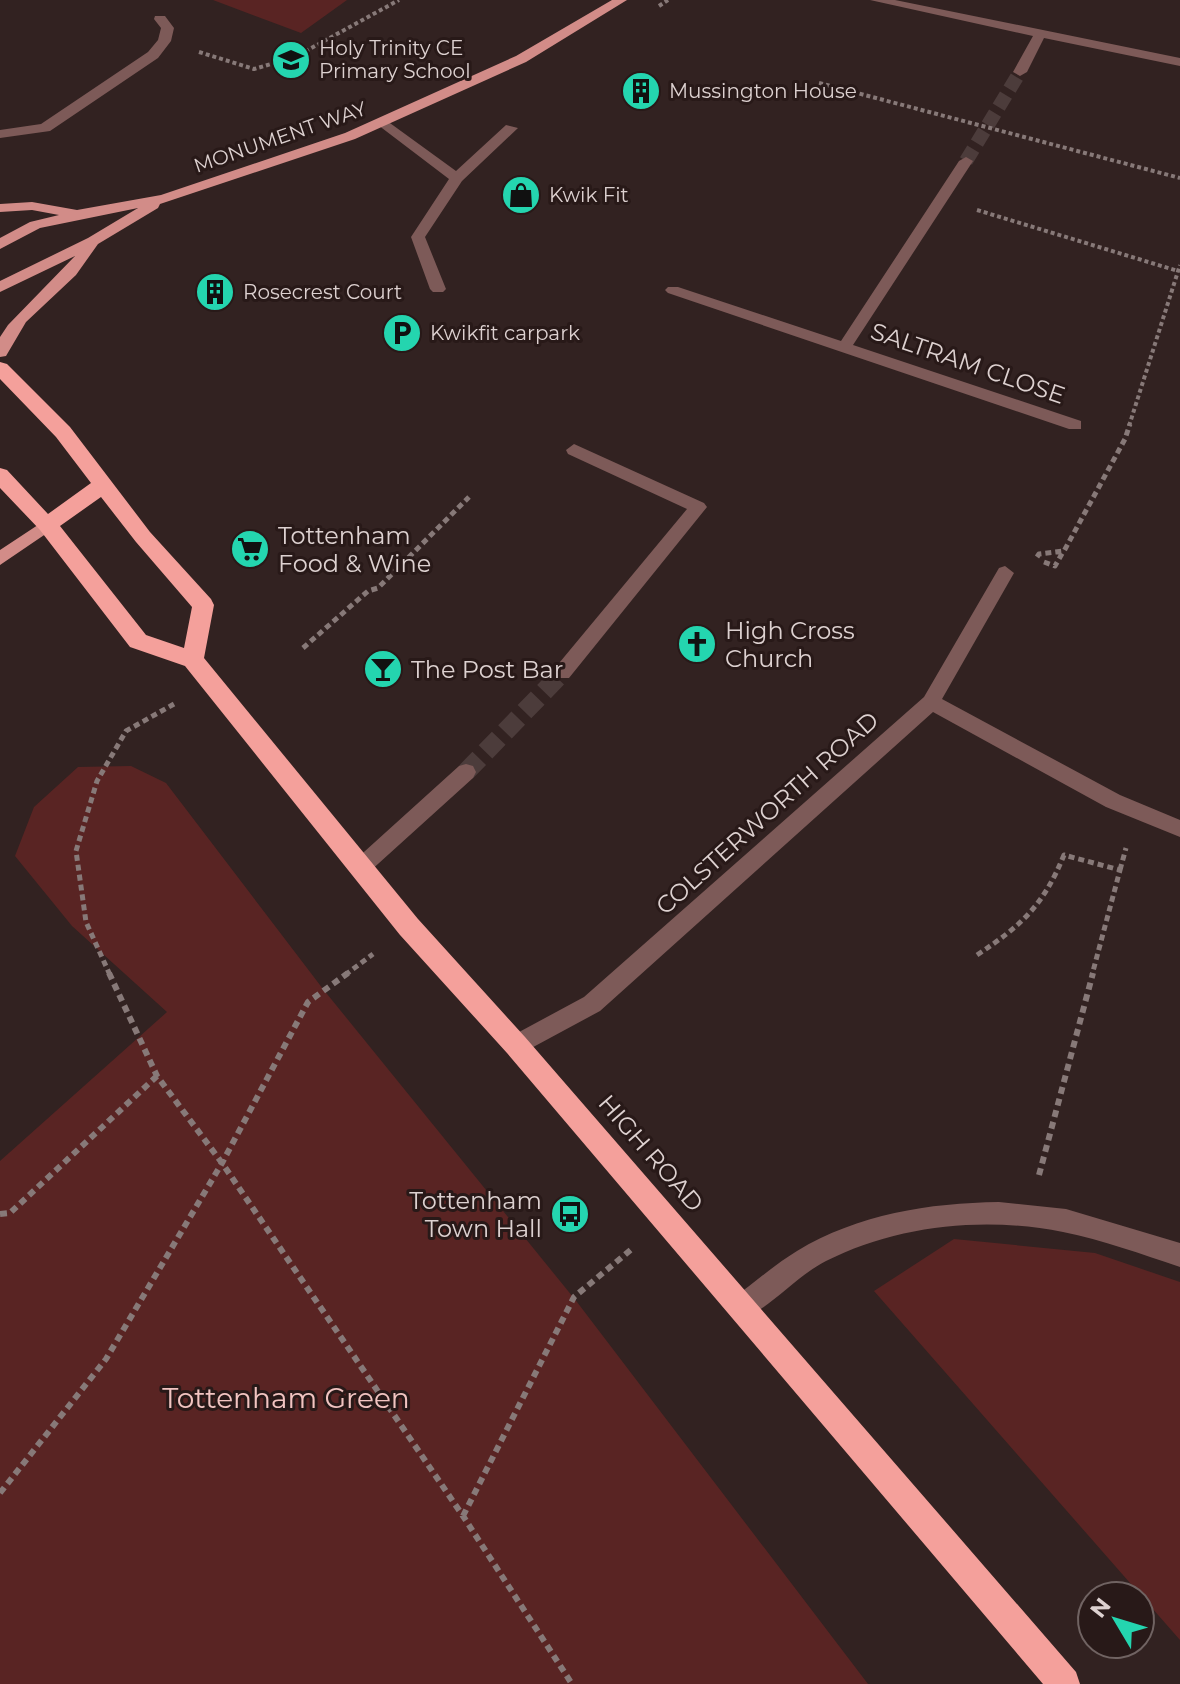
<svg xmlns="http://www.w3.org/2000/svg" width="1180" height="1684" font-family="Montserrat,sans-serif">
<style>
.green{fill:#592423}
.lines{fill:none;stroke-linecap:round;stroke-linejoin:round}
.minor-tunnel-far1{stroke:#4c3c3b;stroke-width:14;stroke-dasharray:14 7;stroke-linecap:butt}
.minor-tunnel{stroke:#4c3c3b;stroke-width:19;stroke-dasharray:19 9;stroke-linecap:butt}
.path-far2{stroke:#877978;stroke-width:4;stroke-dasharray:4 3;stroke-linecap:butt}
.path-far1{stroke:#877978;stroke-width:5;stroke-dasharray:6 4;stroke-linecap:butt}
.path{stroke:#877978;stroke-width:6;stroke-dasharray:7 5;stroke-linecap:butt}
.minor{fill:#7d5a58;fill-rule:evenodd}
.major{fill:#d28c88;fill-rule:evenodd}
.highway{fill:#f4a09b;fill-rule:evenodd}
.labels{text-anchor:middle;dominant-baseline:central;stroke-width:6;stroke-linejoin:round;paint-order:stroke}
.far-poi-label{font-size:20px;fill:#ddd1d0;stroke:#281918;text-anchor:start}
.far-street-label{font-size:20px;fill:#ddd1d0;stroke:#281918}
.street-label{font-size:24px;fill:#ddd1d0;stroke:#281918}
.poi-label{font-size:24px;fill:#ddd1d0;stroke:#281918;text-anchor:start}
.near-park-label{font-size:28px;fill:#f2c4c1;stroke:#281918}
</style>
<rect width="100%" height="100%" fill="#322221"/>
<path class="green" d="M 213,0 L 347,0 L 301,33 Z
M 131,766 L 166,783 L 323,989 L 577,1302 L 868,1684 L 0,1684 L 0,1161 L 167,1012 L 72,926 L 15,856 L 34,807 L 78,767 Z
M 954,1239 L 1095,1253 L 1180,1282 L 1180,1640 L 874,1291 Z"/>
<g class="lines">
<path class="minor-tunnel-far1" d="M 966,161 L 1020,72"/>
<path class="minor-tunnel" d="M 466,772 L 562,673"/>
<path class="path-far2" d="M 659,6 L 668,0
M 199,52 L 254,69 L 295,57 L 399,0
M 819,83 L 1180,178
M 977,210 L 1178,271
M 1129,426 L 1180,265"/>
<path class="path-far1" d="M 1037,557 L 1039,554 L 1064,551 L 1125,439 L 1130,424
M 1044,562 L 1055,566 L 1063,552
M 303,648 L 368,591 L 378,588 L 469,497
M 1120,870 L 1126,848
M 977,955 C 1022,925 1043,906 1064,855 L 1120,870 L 1092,975
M 110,975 L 86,922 L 76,851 L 97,781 L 126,731 L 174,704
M 345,975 L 373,954"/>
<path class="path" d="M 109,973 L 157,1076 L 222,1163 L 463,1516 L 572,1684
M 1039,1175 L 1093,973
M 0,1214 L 10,1213 L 157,1076
M 0,1493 L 106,1359 L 222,1163 L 308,1002 L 348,973
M 463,1516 L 574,1297 L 633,1248"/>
<path class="minor" d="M 870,0 L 895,0 L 1180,58 L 1180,66 L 1044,38 L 1027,72 L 1020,76 L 1013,72 L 1033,36 Z
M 155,16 L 165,16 L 174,28 L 171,41 L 158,58 L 50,131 L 0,138 L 0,130 L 41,124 L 148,52 L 158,40 L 161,28 L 154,19 Z
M 383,118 L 456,171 L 506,125 L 518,128 L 462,181 L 425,237 L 446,289 L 443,292 L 433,292 L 430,289 L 411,237 L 449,179 L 378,125 L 378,119 Z
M 966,157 L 973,161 L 853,345 L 1081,421 L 1081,429 L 1069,429 L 668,293 L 665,290 L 668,287 L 678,287 L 841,341 L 959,161 Z
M 574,444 L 704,503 L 707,507 L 569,678 L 555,678 L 553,673 L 555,668 L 687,509 L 568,454 L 566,450 Z
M 1005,566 L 1014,573 L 942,699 L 1120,795 L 1180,820 L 1180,837 L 1106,807 L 933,712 L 600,1011 L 524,1052 L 516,1055 L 508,1052 L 505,1045 L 508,1038 L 584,997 L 924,697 L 999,568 Z
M 466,764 L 473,766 L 476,772 L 473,778 L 368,873 L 361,876 L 354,873 L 351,867 L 354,861 L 459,766 Z
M 999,1202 L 1066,1209 L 1180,1243 L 1180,1267 C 1141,1254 1103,1240 1063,1232 C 985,1216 897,1225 826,1261 C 795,1277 772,1307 741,1320 L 732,1317 L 729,1308 L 732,1299 C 754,1283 774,1265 797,1251 C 858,1214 929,1203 999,1202 Z"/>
<path class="major" d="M 612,0 L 627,0 L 526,62 L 355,139 L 160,204 L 158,208 L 98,244 L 76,275 L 26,322 L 6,356 L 0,357 L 0,337 L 8,325 L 75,256 L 0,292 L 0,281 L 88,238 L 138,208 L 40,228 L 0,249 L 0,238 L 30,222 L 59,215 L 32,210 L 0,212 L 0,204 L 32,202 L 77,210 L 161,195 L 345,133 L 516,56 Z
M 47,519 L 53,521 L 56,525 L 53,529 L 0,565 L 0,550 Z"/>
<path class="highway" d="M 0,362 L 7,364 L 70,427 L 150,532 L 211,599 L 214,605 L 204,658 L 418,919 L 525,1037 L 1076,1672 L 1080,1684 L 1043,1684 L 507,1053 L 400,935 L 185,666 L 130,647 L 40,530 L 0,488 L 0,468 L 7,470 L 48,514 L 91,483 L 56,437 L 0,379 ZM 101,497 L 136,542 L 192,607 L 184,648 L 146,635 L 60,526 Z"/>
</g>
<defs>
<symbol id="school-disc" viewBox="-11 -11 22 22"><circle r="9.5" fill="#24d5af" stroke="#281918"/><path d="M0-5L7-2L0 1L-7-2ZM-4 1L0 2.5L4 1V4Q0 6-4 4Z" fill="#111"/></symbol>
<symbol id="building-disc" viewBox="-11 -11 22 22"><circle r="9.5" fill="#24d5af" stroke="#281918"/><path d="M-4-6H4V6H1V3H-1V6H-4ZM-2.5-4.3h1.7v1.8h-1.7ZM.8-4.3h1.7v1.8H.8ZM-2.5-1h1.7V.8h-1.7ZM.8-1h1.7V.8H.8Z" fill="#111"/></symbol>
<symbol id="shop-disc" viewBox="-11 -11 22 22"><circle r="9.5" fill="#24d5af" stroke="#281918"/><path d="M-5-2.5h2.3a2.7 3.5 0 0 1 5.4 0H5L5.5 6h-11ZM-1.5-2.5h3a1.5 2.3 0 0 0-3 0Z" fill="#111"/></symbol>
<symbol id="parking-disc" viewBox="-11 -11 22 22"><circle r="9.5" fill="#24d5af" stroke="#281918"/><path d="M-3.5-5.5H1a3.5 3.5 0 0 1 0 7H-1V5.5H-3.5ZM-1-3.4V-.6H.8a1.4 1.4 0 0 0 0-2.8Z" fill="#111"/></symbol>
<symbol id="supermarket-disc" viewBox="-11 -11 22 22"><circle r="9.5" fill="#24d5af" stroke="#281918"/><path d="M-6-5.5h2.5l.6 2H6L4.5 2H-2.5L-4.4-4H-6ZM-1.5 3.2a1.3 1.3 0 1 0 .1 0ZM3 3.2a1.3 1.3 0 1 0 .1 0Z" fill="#111"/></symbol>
<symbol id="church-disc" viewBox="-11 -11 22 22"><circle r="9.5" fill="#24d5af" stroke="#281918"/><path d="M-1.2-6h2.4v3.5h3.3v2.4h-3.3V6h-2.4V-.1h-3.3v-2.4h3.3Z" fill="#111"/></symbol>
<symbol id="bar-disc" viewBox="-11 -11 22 22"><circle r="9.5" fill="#24d5af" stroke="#281918"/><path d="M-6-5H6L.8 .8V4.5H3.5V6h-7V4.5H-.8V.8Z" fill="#111"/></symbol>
<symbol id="bus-disc" viewBox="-11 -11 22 22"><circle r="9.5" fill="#24d5af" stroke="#281918"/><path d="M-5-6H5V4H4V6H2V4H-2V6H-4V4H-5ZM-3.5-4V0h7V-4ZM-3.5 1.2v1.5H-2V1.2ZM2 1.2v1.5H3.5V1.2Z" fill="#111"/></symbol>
</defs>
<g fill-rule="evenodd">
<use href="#school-disc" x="269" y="38" width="44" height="44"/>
<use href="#building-disc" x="619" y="69" width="44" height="44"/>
<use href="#shop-disc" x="499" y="173" width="44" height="44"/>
<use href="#building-disc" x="193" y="270" width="44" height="44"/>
<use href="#parking-disc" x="380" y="311" width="44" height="44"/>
<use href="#supermarket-disc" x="228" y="527" width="44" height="44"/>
<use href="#church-disc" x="675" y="622" width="44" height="44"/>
<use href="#bar-disc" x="361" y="647" width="44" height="44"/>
<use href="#bus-disc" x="548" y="1192" width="44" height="44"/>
</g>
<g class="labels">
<g class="far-poi-label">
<text x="319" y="48">Holy Trinity CE<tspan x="319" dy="23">Primary School</tspan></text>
<text x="669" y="91">Mussington House</text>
<text x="549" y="195">Kwik Fit</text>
<text x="243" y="292">Rosecrest Court</text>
<text x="430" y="333">Kwikfit carpark</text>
</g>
<g class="far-street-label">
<text transform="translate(280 137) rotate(-19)">MONUMENT WAY</text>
</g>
<g class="street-label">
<text transform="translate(968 363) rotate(19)">SALTRAM CLOSE</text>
<text transform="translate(767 813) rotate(-42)">COLSTERWORTH ROAD</text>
<text transform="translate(651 1153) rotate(49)">HIGH ROAD</text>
</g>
<g class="poi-label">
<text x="278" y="535">Tottenham<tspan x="278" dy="28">Food &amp; Wine</tspan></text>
<text x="725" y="630">High Cross<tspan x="725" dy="28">Church</tspan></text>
<text x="411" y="669">The Post Bar</text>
<text x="542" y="1200" text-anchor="end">Tottenham<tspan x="542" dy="28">Town Hall</tspan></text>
</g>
<g class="near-park-label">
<text x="286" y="1398">Tottenham Green</text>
</g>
</g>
<g transform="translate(1116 1620) rotate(308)"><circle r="38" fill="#281918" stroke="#706362" stroke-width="2"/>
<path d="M0-6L14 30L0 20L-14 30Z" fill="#24d5af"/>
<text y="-12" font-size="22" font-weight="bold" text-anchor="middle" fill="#ddd1d0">N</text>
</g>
</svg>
